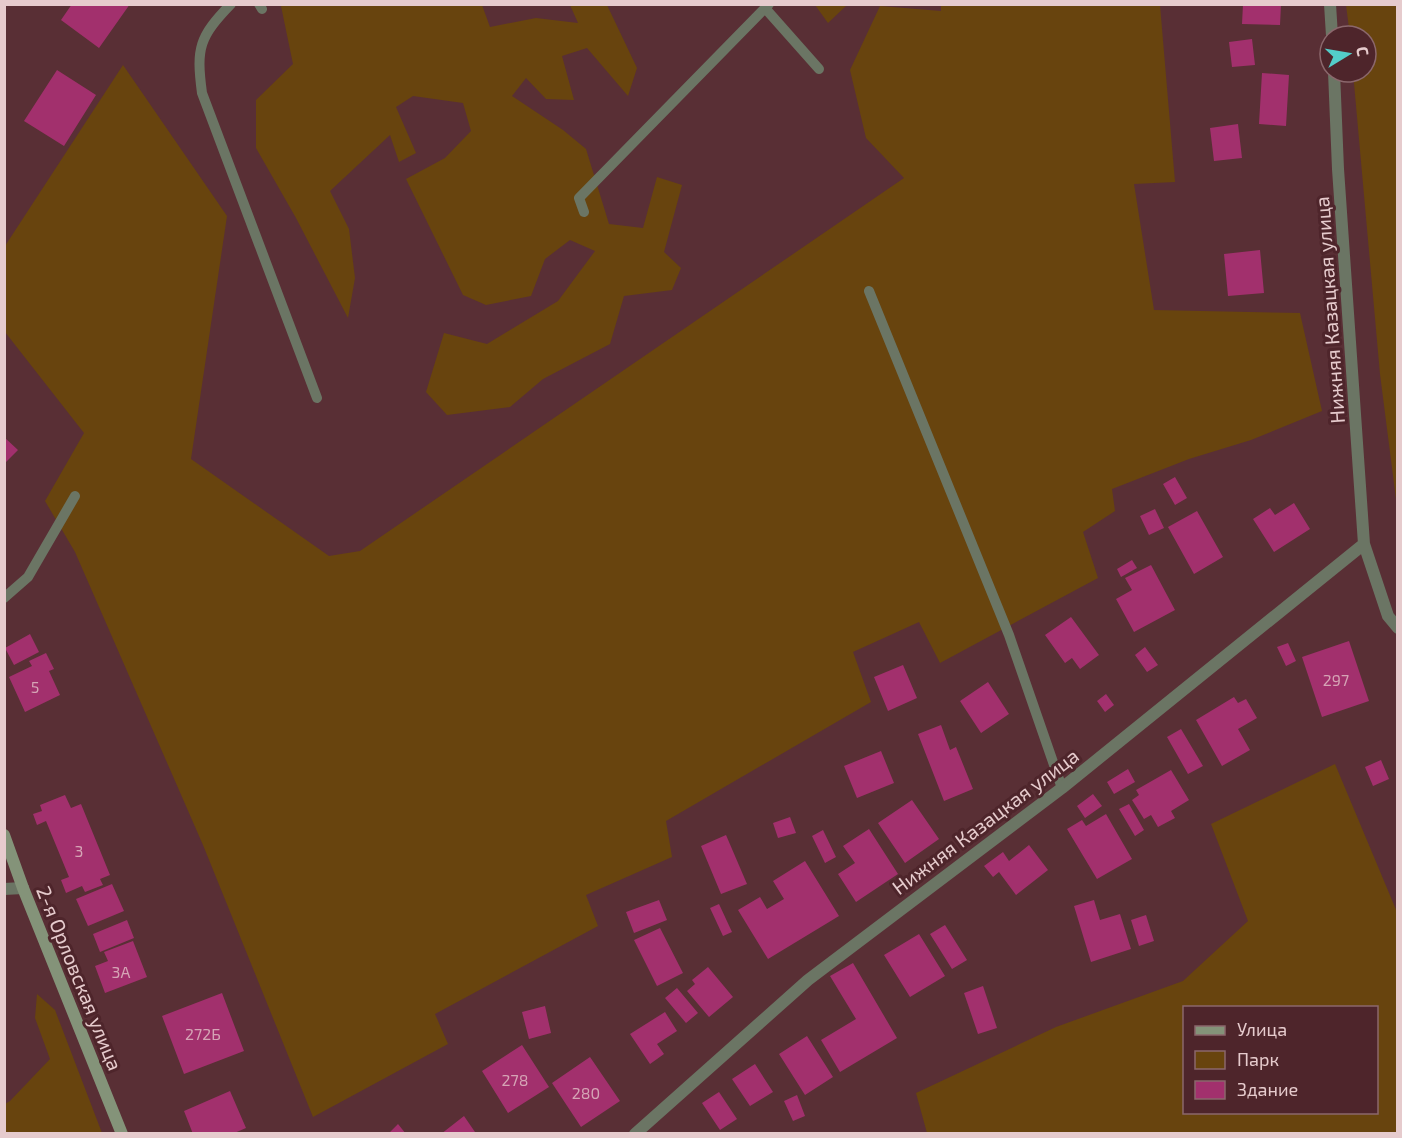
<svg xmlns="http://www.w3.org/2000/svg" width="1402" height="1138" font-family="'Exo 2',sans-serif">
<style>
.green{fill:#68440e;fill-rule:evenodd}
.building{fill:#a2306d}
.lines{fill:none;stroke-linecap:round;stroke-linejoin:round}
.lane{stroke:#6b7564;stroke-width:10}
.street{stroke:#6b7564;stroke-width:12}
.secondary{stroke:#849379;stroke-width:12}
.labels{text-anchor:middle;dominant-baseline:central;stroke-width:6;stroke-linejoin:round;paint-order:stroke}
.number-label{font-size:16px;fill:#d5a4b5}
.street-label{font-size:20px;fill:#e6cbcd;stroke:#4e252b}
</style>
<rect width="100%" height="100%" fill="#592f35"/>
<path class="green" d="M 283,5 L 482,5 L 490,27 L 536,18 L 578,23 L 570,5 L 607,5 L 637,68 L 628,96 L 587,48 L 562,56 L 574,100 L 546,99 L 526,78 L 512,96 L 563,130 L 586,149 L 609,224 L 643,228 L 657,177 L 682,185 L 664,252 L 681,268 L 672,290 L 624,296 L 610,344 L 543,379 L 510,407 L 447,415 L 426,392 L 444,333 L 487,344 L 558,301 L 595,251 L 570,240 L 545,259 L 531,296 L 486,305 L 463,295 L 406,179 L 445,158 L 471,131 L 463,103 L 413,96 L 396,107 L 416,153 L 399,162 L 390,135 L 330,191 L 349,229 L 355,278 L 348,318 L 296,218 L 256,148 L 256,100 L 293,64 L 281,6 Z
M 815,5 L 847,5 L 828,23 Z
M 941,5 L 1160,5 L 1175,182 L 1134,184 L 1154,310 L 1300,313 L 1322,411 L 1251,440 L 1189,459 L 1112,489 L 1115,511 L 1083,532 L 1098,578 L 940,663 L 919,622 L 853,652 L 871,702 L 666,821 L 672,857 L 586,895 L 598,926 L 435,1014 L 448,1044 L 313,1117 L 203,845 L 75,552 L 45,501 L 84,433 L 5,332 L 5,246 L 123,65 L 227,216 L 191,459 L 329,556 L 360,551 L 904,178 L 866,138 L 850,70 L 880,6 L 941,11 Z
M 1346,5 L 1397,5 L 1397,507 L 1380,374 L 1353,72 L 1366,72 L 1366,36 L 1350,36 Z
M 1335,764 L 1397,912 L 1397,1133 L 927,1133 L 916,1093 L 1056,1027 L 1183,981 L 1248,921 L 1211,824 ZM 1184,1008 L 1376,1008 L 1376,1112 L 1184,1112 Z
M 37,994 L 55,1010 L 102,1133 L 5,1133 L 5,1104 L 10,1101 L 50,1059 L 35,1018 Z"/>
<path class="building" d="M 72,4 L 130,4 L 99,48 L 61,20 Z
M 1243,4 L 1281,4 L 1280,25 L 1242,24 Z
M 1252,39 L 1255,65 L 1232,67 L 1229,42 Z
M 57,70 L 96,95 L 64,146 L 24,121 Z
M 1262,73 L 1289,75 L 1286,126 L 1259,124 Z
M 1238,124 L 1242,158 L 1214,161 L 1210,128 Z
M 1260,250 L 1264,293 L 1228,296 L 1224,254 Z
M 4,437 L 18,450 L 4,464 Z
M 1175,477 L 1187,498 L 1175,505 L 1163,484 Z
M 1294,503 L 1310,529 L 1274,552 L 1253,519 L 1270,508 L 1275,515 Z
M 1155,509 L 1164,528 L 1149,535 L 1140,516 Z
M 1197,511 L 1223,557 L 1194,574 L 1168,527 Z
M 1132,560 L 1137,568 L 1121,577 L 1117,569 Z
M 1151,565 L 1175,610 L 1134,632 L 1116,599 L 1132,590 L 1125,578 Z
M 1071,617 L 1099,655 L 1080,669 L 1072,658 L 1065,663 L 1045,635 Z
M 30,634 L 39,652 L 14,665 L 5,648 Z
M 1349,641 L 1369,701 L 1322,717 L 1302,657 Z
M 1288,643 L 1296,661 L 1286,666 L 1277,647 Z
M 1145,647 L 1158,665 L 1147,672 L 1135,655 Z
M 46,653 L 54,669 L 49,671 L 60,695 L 25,712 L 9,677 L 32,666 L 29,661 Z
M 903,665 L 917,698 L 888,711 L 874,677 Z
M 988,682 L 1009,714 L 981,733 L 960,701 Z
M 1106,694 L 1114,705 L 1105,712 L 1097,701 Z
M 1234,697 L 1238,703 L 1246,699 L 1257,718 L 1238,729 L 1250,750 L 1222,766 L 1196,720 Z
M 941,725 L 950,750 L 956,747 L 973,789 L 944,801 L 918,734 Z
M 1181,729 L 1203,766 L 1188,774 L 1167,737 Z
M 881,751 L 894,783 L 857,798 L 844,766 Z
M 1381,760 L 1389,779 L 1373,786 L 1365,767 Z
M 1128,769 L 1135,782 L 1114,794 L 1107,782 Z
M 1171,770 L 1189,800 L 1171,811 L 1175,818 L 1158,827 L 1151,815 L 1144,819 L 1132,800 L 1139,795 L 1136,790 Z
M 1093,794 L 1102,806 L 1085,818 L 1077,806 Z
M 65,795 L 71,808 L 81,804 L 110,875 L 100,879 L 103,885 L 85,892 L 82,886 L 66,893 L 61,880 L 69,877 L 46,821 L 37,825 L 33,814 L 42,811 L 40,805 Z
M 912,800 L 939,839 L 905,863 L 878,823 Z
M 1129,804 L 1144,830 L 1135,836 L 1119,809 Z
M 1106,814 L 1132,859 L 1097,879 L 1067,829 L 1082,820 L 1086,826 Z
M 790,817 L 796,833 L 778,838 L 773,823 Z
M 869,829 L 898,874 L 856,902 L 838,874 L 855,863 L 843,846 Z
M 823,830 L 836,857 L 825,863 L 812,836 Z
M 726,835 L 747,884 L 721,894 L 701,846 Z
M 1029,845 L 1048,870 L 1016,895 L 999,872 L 993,877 L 984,866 L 1003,852 L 1009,861 Z
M 805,861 L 839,916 L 768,959 L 738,910 L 760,897 L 767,909 L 784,899 L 773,881 Z
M 112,884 L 124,911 L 88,926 L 76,899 Z
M 659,900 L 667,920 L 634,933 L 626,912 Z
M 1094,900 L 1100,920 L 1120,914 L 1131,949 L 1091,962 L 1074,906 Z
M 719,904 L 732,932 L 723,936 L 710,908 Z
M 1146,915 L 1154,941 L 1139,946 L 1131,920 Z
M 127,920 L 134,938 L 100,952 L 93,934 Z
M 945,925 L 967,960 L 952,969 L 930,934 Z
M 660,928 L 683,973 L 657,986 L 634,940 Z
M 919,934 L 945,976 L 910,997 L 884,955 Z
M 133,941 L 147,977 L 105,993 L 95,966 L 108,961 L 104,952 Z
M 853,963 L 897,1038 L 840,1072 L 821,1040 L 856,1019 L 830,976 Z
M 708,967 L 733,997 L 709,1017 L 687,991 L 695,984 L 692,980 Z
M 983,986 L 997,1028 L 978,1034 L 964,993 Z
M 677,988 L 698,1013 L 686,1023 L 665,998 Z
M 222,993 L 244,1051 L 184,1074 L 162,1016 Z
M 545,1006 L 551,1033 L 529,1039 L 522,1012 Z
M 665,1012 L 677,1031 L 657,1044 L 664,1054 L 650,1064 L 630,1034 Z
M 807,1036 L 833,1077 L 805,1095 L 779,1054 Z
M 522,1045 L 549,1087 L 508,1113 L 482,1071 Z
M 590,1057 L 620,1101 L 581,1127 L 552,1083 Z
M 755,1064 L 773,1092 L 750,1106 L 732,1079 Z
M 230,1091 L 246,1128 L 232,1134 L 193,1134 L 184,1111 Z
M 719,1092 L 737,1119 L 720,1130 L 702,1103 Z
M 797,1095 L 805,1116 L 793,1121 L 784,1101 Z
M 464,1116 L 475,1132 L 473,1134 L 441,1134 Z
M 398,1124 L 406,1134 L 388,1134 Z"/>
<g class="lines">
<path class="lane" d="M 231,4 C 199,37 196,48 202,93 L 317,398
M 259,4 L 262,9
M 765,8 L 819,69
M 584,212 L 579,198 L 769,4
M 869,291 L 1009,635 L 1062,788
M 4,598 L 28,577 L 75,496"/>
<path class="street" d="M 1330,4 L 1332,36
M 1334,72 L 1338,169 L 1364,544 L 1388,616 L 1398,628
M 4,889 L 23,888
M 635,1134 L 808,980 L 1062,788 L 1364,544"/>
<path class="secondary" d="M 4,835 L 23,888 L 122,1134"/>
</g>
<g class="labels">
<g class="number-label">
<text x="1336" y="679">297</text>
<text x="35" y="686">5</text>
<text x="79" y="850">3</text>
<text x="121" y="971">3А</text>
<text x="203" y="1033">272Б</text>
<text x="515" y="1079">278</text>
<text x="586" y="1092">280</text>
</g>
<g class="street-label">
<text transform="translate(1329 310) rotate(-94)">Нижняя Казацкая улица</text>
<text transform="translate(985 821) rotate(-37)">Нижняя Казацкая улица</text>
<text transform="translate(80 978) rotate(68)">2-я Орловская улица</text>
</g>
</g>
<rect width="1402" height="1138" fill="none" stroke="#e6cbcd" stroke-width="12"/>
<rect x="1183" y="1006" width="195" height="108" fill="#4e252b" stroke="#8b676c" stroke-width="1.5"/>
<rect x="1195" y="1026" width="30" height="9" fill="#849379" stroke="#8b676c" stroke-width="1.5"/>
<text x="1237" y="1036" font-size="18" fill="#e6cbcd">Улица</text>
<rect x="1195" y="1051" width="30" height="18" fill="#68440e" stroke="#8b676c" stroke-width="1.5"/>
<text x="1237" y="1066" font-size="18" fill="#e6cbcd">Парк</text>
<rect x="1195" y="1081" width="30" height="18" fill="#a2306d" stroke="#8b676c" stroke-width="1.5"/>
<text x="1237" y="1096" font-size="18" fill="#e6cbcd">Здание</text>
<g transform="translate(1348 54) rotate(79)"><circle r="28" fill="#4e252b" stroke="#8b676c" stroke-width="1.5"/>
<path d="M0-4.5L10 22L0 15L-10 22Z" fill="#53cdc9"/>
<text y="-9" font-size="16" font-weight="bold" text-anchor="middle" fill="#e6cbcd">С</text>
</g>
</svg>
